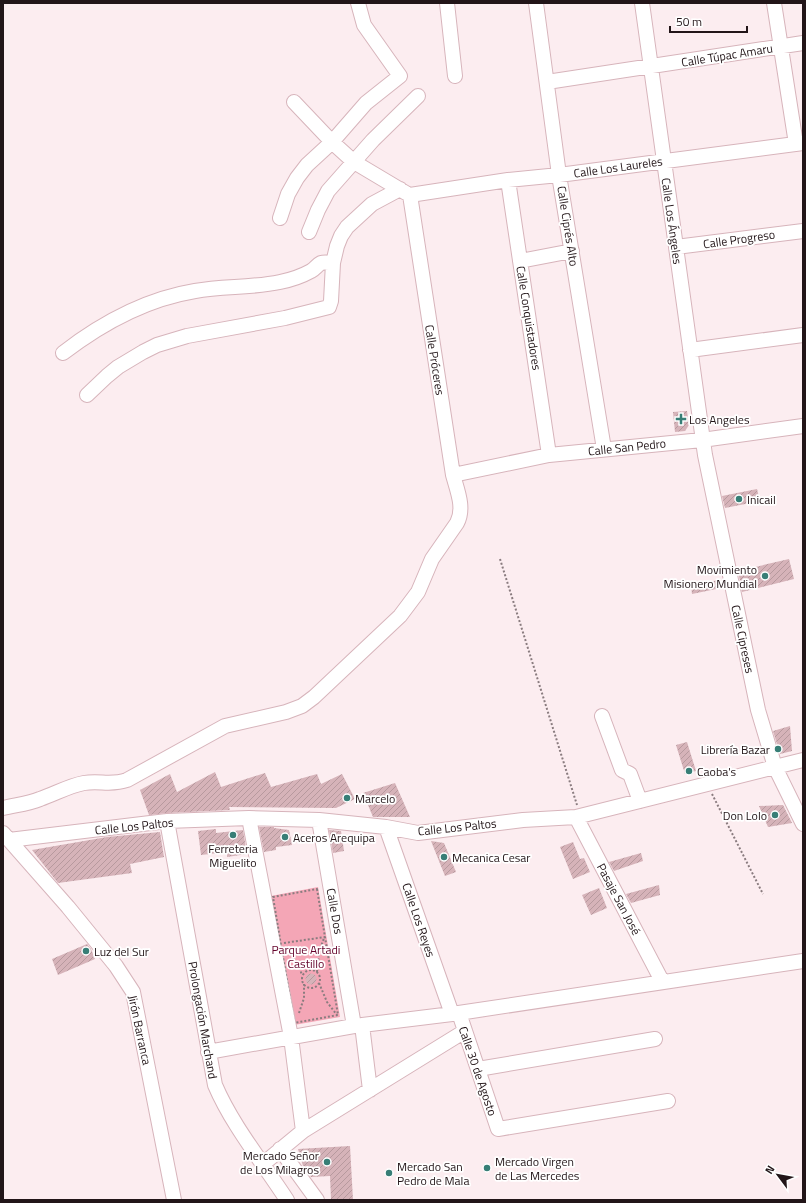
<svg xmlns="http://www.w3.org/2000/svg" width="806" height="1203" font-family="'Titillium Web',sans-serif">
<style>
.green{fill:#f4a6b6}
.building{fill:url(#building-hatch)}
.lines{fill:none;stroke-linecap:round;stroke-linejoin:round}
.minor-casing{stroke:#d7b4bb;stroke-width:16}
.path{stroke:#8a7c7f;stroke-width:2;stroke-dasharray:2 2;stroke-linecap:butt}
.minor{stroke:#fff;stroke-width:14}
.poi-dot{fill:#377e76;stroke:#fff;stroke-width:1.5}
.labels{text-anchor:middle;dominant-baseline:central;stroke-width:3.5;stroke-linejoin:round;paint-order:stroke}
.street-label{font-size:12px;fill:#221518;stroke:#fff}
.poi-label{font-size:12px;fill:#221518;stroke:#fff;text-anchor:start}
.park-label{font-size:12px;fill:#64022a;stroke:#fff}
</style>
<defs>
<pattern id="building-hatch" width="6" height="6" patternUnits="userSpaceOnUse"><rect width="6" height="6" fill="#d6b3b9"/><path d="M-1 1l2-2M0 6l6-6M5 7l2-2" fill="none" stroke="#b7999e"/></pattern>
</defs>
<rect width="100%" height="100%" fill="#fcedf0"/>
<path class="green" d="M 318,887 L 340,1017 L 294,1025 L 271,896 Z"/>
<path class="building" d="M 687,411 L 689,425 L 685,431 L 675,432 L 673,412 Z
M 757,489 L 760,501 L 725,508 L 722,496 Z
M 789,559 L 794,579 L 742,592 L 738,571 Z
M 719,580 L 721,588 L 692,594 L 691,585 Z
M 790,726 L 792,751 L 780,754 L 773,731 Z
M 687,742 L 696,771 L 685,774 L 676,745 Z
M 215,772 L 221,787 L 265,773 L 271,787 L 317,774 L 321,784 L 342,774 L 355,799 L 336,808 L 229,807 L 230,810 L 167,813 L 149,815 L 140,790 L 170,774 L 177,792 Z
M 395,783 L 410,817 L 373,817 L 363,793 Z
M 783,805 L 792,823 L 768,827 L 759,806 Z
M 259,827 L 274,827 L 274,828 L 289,830 L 292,845 L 276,847 L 276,850 L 264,852 Z
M 216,829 L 216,833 L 243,830 L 247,854 L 227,857 L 227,852 L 201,855 L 198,831 Z
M 329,830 L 341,831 L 344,851 L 333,853 Z
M 160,832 L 164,857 L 130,864 L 132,873 L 58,883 L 32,850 L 107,837 Z
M 431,841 L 444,843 L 456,872 L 445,876 Z
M 573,842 L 580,859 L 584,858 L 590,872 L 573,879 L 560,847 Z
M 641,853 L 643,861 L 614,871 L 609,862 Z
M 659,885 L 660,895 L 631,903 L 626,894 Z
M 599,888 L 607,908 L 591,915 L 582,895 Z
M 87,944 L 91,949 L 95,959 L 58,975 L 52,959 Z
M305.5 979a5.5 5.5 0 1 1 11 0a5.5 5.5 0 1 1-11 0Z
M 350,1146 L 353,1200 L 331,1200 L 330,1176 L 311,1177 L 303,1166 L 298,1149 Z"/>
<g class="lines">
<defs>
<path id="minor" d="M 447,3 L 455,76
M 536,3 L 559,175 L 604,449
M 642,3 L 705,455 L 758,710 L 775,767 L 803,824
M 774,3 L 796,144
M 547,82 L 803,43
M 294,102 L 332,142 L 354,162 L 406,193
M 508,180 L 549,455
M 410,195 L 508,180 L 559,175 L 803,143
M 280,218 L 288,194 L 297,178 L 307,165 L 332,142 L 366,103 L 400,76 L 364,25 L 358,3
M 309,232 L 318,210 L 328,191 L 373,140 L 418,96
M 676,247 L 803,231
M 520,261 L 572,251
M 690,350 L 803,335
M 63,353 C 102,323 146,299 195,291 C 223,286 252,288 280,282 C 290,280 302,276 311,271 C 315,269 317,265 321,263 C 325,262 329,263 333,263
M 87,395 L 107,376 L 118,367 L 143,352 L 157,345 L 187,336 L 285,318 L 329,307 L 331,301 L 333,263 L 337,246 L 341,236 L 347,227 L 372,204 L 400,189
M 453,475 L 549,455 L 702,440 L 803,426
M 602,716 L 622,770 L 630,774 L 640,801
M 3,808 C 15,805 28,804 40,799 C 55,794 68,786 84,783 C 100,780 110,786 127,780 L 225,726 L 286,712 L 302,706 L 314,697 L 400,616 L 418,592 L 432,559 L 457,523 C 465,508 457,490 453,475 L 410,195
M 576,817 L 662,981
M 249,818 L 291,1037 L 303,1131
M 319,820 L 354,1026
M 167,821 L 215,1085 C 232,1125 263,1163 287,1200
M 386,827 L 452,1014
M 3,833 L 68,907 L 116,966 L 133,992 L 174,1200
M 9,840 L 167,821 L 249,818 L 319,820 L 386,827 L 418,833 L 523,820 L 576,817 L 803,760
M 459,1013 L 498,1129 L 668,1101
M 362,1025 L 370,1090
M 208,1052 L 354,1026 L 452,1014 L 803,961
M 478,1069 L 655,1039
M 280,1149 L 317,1200
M 263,1164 L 303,1131 L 465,1031"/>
</defs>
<use href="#minor" class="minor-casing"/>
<path class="path" d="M 500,559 L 577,805
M 712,794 L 763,894
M 317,889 L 338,1015 L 294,1023 L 273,897 Z
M 284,943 L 325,937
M 286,948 L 298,964 L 302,975
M302 979a9 9 0 1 1 18 0a9 9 0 1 1-18 0Z
M 317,972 L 319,952 L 324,938
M 319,983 L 327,1002 L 337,1015
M 299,1013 L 304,998 L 304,984"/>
<use href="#minor" class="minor"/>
</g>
<g class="poi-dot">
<path d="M679 413h4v4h4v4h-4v4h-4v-4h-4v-4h4z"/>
<circle cx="739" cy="499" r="4"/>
<circle cx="765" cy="576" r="4"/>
<circle cx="778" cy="749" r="4"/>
<circle cx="689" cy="771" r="4"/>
<circle cx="347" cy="798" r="4"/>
<circle cx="775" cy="815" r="4"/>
<circle cx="233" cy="835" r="4"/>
<circle cx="285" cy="837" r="4"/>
<circle cx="444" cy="857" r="4"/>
<circle cx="86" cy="951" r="4"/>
<circle cx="327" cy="1162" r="4"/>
<circle cx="487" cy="1168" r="4"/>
<circle cx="389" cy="1173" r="4"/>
</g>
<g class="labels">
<g class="street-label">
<text transform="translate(727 55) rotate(-9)">Calle Túpac Amaru</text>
<text transform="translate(618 167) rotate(-8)">Calle Los Laureles</text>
<text transform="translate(672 221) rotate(82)">Calle Los Ángeles</text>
<text transform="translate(568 226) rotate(81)">Calle Ciprés Alto</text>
<text transform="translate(739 239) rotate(-8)">Calle Progreso</text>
<text transform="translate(529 318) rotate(81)">Calle Conquistadores</text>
<text transform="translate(435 360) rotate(81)">Calle Próceres</text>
<text transform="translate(627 447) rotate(-6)">Calle San Pedro</text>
<text transform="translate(743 639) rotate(78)">Calle Cipreses</text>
<text transform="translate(134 826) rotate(-6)">Calle Los Paltos</text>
<text transform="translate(457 827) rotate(-6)">Calle Los Paltos</text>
<text transform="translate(619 899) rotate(62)">Pasaje San José</text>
<text transform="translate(335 911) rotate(80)">Calle Dos</text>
<text transform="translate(419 920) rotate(71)">Calle Los Reyes</text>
<text transform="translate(203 1020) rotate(80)">Prolongación Marchand</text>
<text transform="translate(140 1030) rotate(78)">Jirón Barranca</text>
<text transform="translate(478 1071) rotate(71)">Calle 30 de Agosto</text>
</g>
<g class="poi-label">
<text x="689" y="419">Los Angeles</text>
<text x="747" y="499">Inicail</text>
<text x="757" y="569" text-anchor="end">Movimiento<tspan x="757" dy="14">Misionero Mundial</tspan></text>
<text x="770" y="749" text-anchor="end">Librería Bazar</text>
<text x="697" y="771">Caoba's</text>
<text x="355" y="798">Marcelo</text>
<text x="767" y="815" text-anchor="end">Don Lolo</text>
<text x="293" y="837">Aceros Arequipa</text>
<text x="233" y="848" text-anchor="middle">Ferreteria<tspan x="233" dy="14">Miguelito</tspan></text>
<text x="452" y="857">Mecanica Cesar</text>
<text x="94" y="951">Luz del Sur</text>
<text x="319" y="1155" text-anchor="end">Mercado Señor<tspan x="319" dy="14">de Los Milagros</tspan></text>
<text x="495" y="1161">Mercado Virgen<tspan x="495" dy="14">de Las Mercedes</tspan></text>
<text x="397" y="1166">Mercado San<tspan x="397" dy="14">Pedro de Mala</tspan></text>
</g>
<g class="park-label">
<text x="306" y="949">Parque Artadi<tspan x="306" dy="14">Castillo</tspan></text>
</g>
</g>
<rect width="806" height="1203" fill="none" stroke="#221518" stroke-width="8"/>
<g transform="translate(778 1175) rotate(302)" stroke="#ffffff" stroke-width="3" paint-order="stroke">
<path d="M0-3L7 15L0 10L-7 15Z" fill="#221518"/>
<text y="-6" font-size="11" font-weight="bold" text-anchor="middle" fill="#221518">N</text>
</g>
<path d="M670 26v6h77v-6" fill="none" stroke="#221518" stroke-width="2"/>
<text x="676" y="26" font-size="12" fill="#221518" stroke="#ffffff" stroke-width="3" paint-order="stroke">50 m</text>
</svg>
